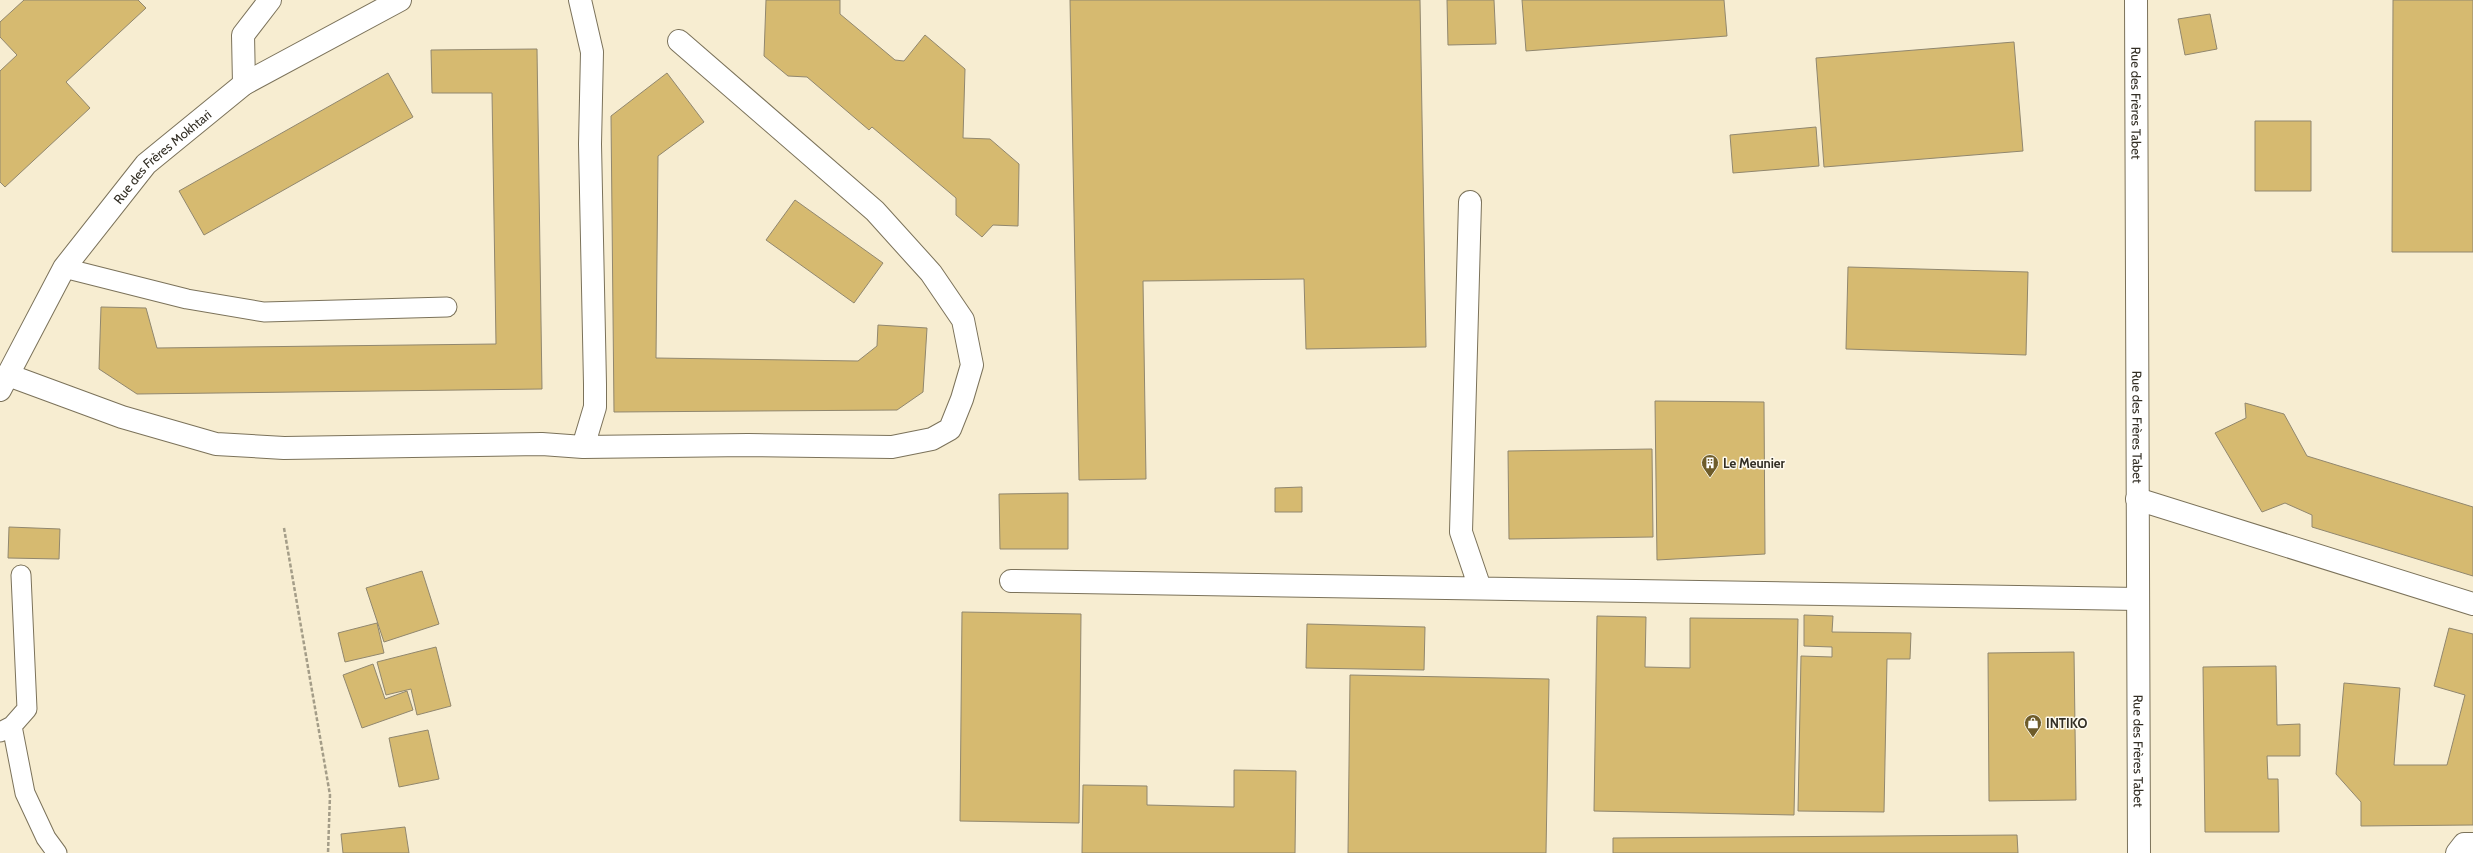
<svg xmlns="http://www.w3.org/2000/svg" width="2473" height="853" font-family="Cabin,sans-serif">
<style>
.building{fill:#d6ba70;stroke:#91876e}
.lines{fill:none;stroke-linecap:round;stroke-linejoin:round}
.lane-casing{stroke:#7b725a;stroke-width:21}
.street-casing{stroke:#7b725a;stroke-width:24}
.secondary-casing{stroke:#7b725a;stroke-width:24}
.path{stroke:#a49d88;stroke-width:2.5;stroke-dasharray:4 2;stroke-linecap:butt}
.lane{stroke:#fff;stroke-width:19}
.street{stroke:#fff;stroke-width:22}
.secondary{stroke:#fff;stroke-width:22}
.labels{text-anchor:middle;dominant-baseline:central;stroke-width:3;stroke-linejoin:round;paint-order:stroke}
.street-label{font-size:13px;fill:#322e24;stroke:#fefaef}
.poi-label{font-size:13px;font-weight:bold;fill:#322e24;stroke:#fefaef;text-anchor:start}
</style>
<rect width="100%" height="100%" fill="#f7edd1"/>
<path class="building" d="M 24,0 L 138,0 L 146,8 L 66,82 L 90,108 L 5,187 L 0,182 L 0,71 L 17,55 L 0,37 L 0,22 Z
M 766,0 L 840,0 L 840,14 L 895,60 L 904,61 L 925,35 L 965,69 L 963,138 L 990,139 L 1019,164 L 1018,226 L 993,225 L 982,237 L 956,215 L 956,198 L 872,127 L 869,130 L 807,77 L 788,76 L 764,56 Z
M 1070,0 L 1420,0 L 1426,347 L 1306,349 L 1304,279 L 1143,281 L 1146,479 L 1079,480 Z
M 1447,0 L 1494,0 L 1496,44 L 1448,45 Z
M 1522,0 L 1724,0 L 1727,36 L 1526,51 Z
M 2393,0 L 2473,0 L 2473,252 L 2392,252 Z
M 2210,14 L 2217,49 L 2185,55 L 2178,19 Z
M 2014,42 L 2023,151 L 1824,167 L 1816,58 Z
M 537,49 L 542,389 L 137,394 L 99,369 L 101,307 L 146,308 L 157,348 L 496,344 L 492,93 L 432,93 L 431,50 Z
M 388,73 L 413,117 L 204,235 L 179,191 Z
M 667,73 L 704,122 L 658,156 L 656,358 L 858,361 L 877,346 L 878,325 L 927,328 L 923,392 L 897,410 L 614,412 L 611,116 Z
M 2255,121 L 2311,121 L 2311,191 L 2255,191 Z
M 1816,127 L 1819,166 L 1733,173 L 1730,135 Z
M 795,200 L 883,263 L 854,303 L 766,240 Z
M 1848,267 L 2028,272 L 2026,355 L 1846,349 Z
M 1655,401 L 1764,402 L 1765,554 L 1657,560 Z
M 2245,403 L 2284,414 L 2307,456 L 2473,507 L 2473,576 L 2312,527 L 2312,515 L 2285,503 L 2262,512 L 2215,433 L 2246,418 Z
M 1652,449 L 1653,537 L 1509,539 L 1508,451 Z
M 1302,487 L 1302,512 L 1275,512 L 1275,488 Z
M 1068,493 L 1068,549 L 1000,549 L 999,494 Z
M 9,527 L 60,529 L 59,559 L 8,558 Z
M 422,571 L 439,624 L 384,642 L 366,588 Z
M 962,612 L 1081,614 L 1079,823 L 960,821 Z
M 1804,615 L 1833,616 L 1832,632 L 1911,633 L 1910,659 L 1887,659 L 1884,812 L 1798,811 L 1801,656 L 1832,657 L 1832,647 L 1804,646 Z
M 1597,616 L 1646,617 L 1645,667 L 1690,668 L 1690,618 L 1798,619 L 1794,815 L 1594,811 Z
M 377,623 L 384,653 L 345,662 L 338,633 Z
M 1307,624 L 1425,627 L 1424,670 L 1306,668 Z
M 2449,628 L 2473,634 L 2473,825 L 2361,826 L 2361,802 L 2336,774 L 2344,683 L 2400,688 L 2394,765 L 2447,765 L 2465,695 L 2434,686 Z
M 436,647 L 451,706 L 417,715 L 411,689 L 386,695 L 377,662 Z
M 2074,652 L 2076,800 L 1989,801 L 1988,653 Z
M 373,664 L 385,699 L 407,691 L 413,710 L 362,728 L 343,675 Z
M 2276,666 L 2277,725 L 2300,724 L 2300,756 L 2267,756 L 2268,779 L 2278,779 L 2279,832 L 2205,832 L 2203,667 Z
M 1350,675 L 1549,679 L 1546,853 L 1348,853 Z
M 428,730 L 439,779 L 399,787 L 389,738 Z
M 1234,770 L 1296,771 L 1295,853 L 1082,853 L 1083,785 L 1147,786 L 1147,805 L 1234,807 Z
M 405,827 L 409,853 L 343,853 L 341,834 Z
M 2017,835 L 2018,853 L 1613,853 L 1613,838 Z"/>
<g class="lines">
<defs>
<path id="lane" d="M 64,268 L 187,299 L 264,312 L 447,307
M 12,726 L 25,793 L 46,838 L 57,853
M 0,732 L 12,726 L 27,709 L 21,575"/>
<path id="street" d="M 244,84 L 243,35 L 270,0
M 1470,202 L 1461,532 L 1480,588
M 8,375 L 122,417 L 216,444 L 284,448 L 542,444 L 583,447 L 595,407 L 595,384 L 590,144 L 592,52 L 580,0
M 583,447 L 748,445 L 892,447 L 932,439 L 950,429 L 962,399 L 972,365 L 963,320 L 931,273 L 875,211 L 679,41
M 2137,499 L 2473,604
M 1011,581 L 2138,599
M 2457,853 L 2464,844 L 2473,844"/>
<g id="secondary">
<path id="s1" d="M 2136,0 L 2139,853"/>
<path id="s2" d="M 0,390 L 64,268 L 146,164 L 244,84 L 400,0"/>
</g>
</defs>
<use href="#lane" class="lane-casing"/>
<use href="#street" class="street-casing"/>
<use href="#secondary" class="secondary-casing"/>
<path class="path" d="M 284,528 L 330,795 L 328,853"/>
<use href="#lane" class="lane"/>
<use href="#street" class="street"/>
<use href="#secondary" class="secondary"/>
</g>
<defs>
<symbol id="building-pin" viewBox="-11 -11 22 30"><path d="M0 17L-7.5 6A9.5 9.5 0 1 1 7.5 6Z" fill="#6e5c2a" stroke="#fefaef"/><path d="M-4-6H4V6H1V3H-1V6H-4ZM-2.5-4.3h1.7v1.8h-1.7ZM.8-4.3h1.7v1.8H.8ZM-2.5-1h1.7V.8h-1.7ZM.8-1h1.7V.8H.8Z" fill="#fff"/></symbol>
<symbol id="shop-pin" viewBox="-11 -11 22 30"><path d="M0 17L-7.5 6A9.5 9.5 0 1 1 7.5 6Z" fill="#6e5c2a" stroke="#fefaef"/><path d="M-5-2.5h2.3a2.7 3.5 0 0 1 5.4 0H5L5.5 6h-11ZM-1.5-2.5h3a1.5 2.3 0 0 0-3 0Z" fill="#fff"/></symbol>
</defs>
<g fill-rule="evenodd">
<use href="#building-pin" x="1700" y="453" width="20" height="27"/>
<use href="#shop-pin" x="2023" y="713" width="20" height="27"/>
</g>
<g class="labels">
<g class="street-label">
<text stroke="none"><textPath href="#s1" startOffset="103">Rue des Frères Tabet</textPath></text>
<text stroke="none"><textPath href="#s2" startOffset="287">Rue des Frères Mokhtari</textPath></text>
<text stroke="none"><textPath href="#s1" startOffset="427">Rue des Frères Tabet</textPath></text>
<text stroke="none"><textPath href="#s1" startOffset="751">Rue des Frères Tabet</textPath></text>
</g>
<g class="poi-label">
<text x="1723" y="463">Le Meunier</text>
<text x="2046" y="723">INTIKO</text>
</g>
</g>
</svg>
